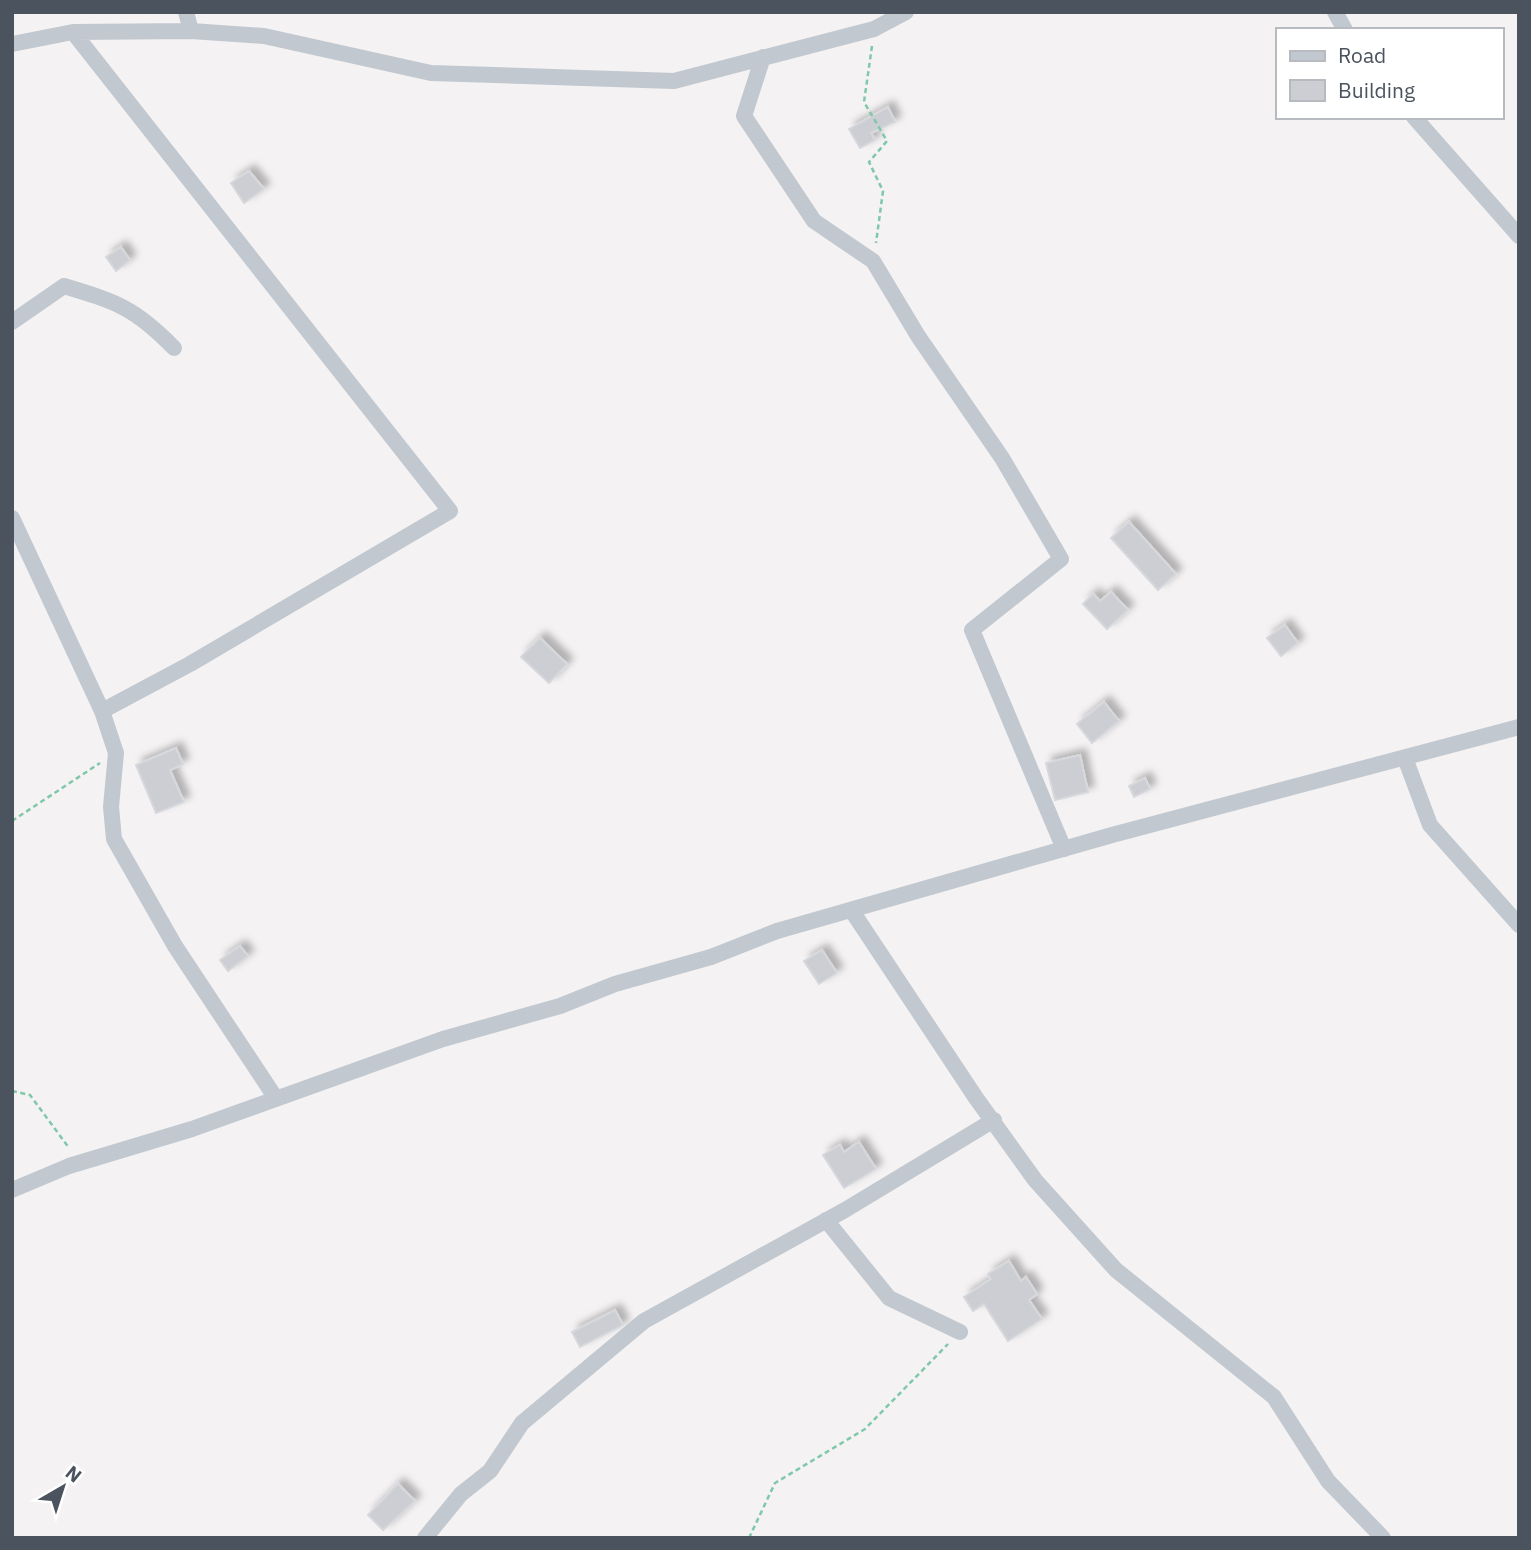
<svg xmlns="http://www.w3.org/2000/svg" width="1531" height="1550" font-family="'IBM Plex Sans',sans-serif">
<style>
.building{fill:#ccced3;stroke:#d6d8dc;stroke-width:2;filter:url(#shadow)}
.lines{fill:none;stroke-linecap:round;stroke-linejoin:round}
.path{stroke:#7fc8a9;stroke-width:2.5;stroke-dasharray:5 3.5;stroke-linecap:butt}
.minor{stroke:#c1c8cf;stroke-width:16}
</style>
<defs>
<filter id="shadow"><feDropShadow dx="6" dy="-6" stdDeviation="3.5" flood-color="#0004"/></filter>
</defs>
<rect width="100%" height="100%" fill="#f4f2f2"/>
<path class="building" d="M 888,107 L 895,122 L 871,133 L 875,140 L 860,148 L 849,129 Z
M 249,171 L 264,189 L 244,203 L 231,183 Z
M 121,247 L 130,260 L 116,271 L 106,257 Z
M 1129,522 L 1176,574 L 1158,590 L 1111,538 Z
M 1111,592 L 1128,610 L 1107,629 L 1083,604 L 1093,594 L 1100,601 Z
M 1285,625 L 1298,643 L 1281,656 L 1267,638 Z
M 540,638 L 567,664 L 549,683 L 521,657 Z
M 1104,702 L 1119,721 L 1092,743 L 1077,724 Z
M 176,748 L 183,764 L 170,770 L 184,802 L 156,813 L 136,765 Z
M 1080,755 L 1088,792 L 1055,800 L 1046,763 Z
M 1145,778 L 1150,789 L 1134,797 L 1129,786 Z
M 240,946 L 248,956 L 228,971 L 220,960 Z
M 822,950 L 837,973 L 819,984 L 804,961 Z
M 859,1142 L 876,1169 L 844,1188 L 823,1155 L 840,1145 L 844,1152 Z
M 1009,1261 L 1021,1281 L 1026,1277 L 1037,1294 L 1029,1300 L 1042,1319 L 1008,1341 L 984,1304 L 973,1311 L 964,1297 L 991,1279 L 988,1274 Z
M 615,1310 L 623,1325 L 580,1347 L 572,1332 Z
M 398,1484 L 415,1501 L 383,1530 L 368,1515 Z"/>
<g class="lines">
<path class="path" d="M 872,46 L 864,102 L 887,141 L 869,162 L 883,191 L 876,243
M 12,821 L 100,763
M 12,1091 L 30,1095 L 69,1148
M 749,1538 L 775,1483 L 865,1429 L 948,1344"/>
<path class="minor" d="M 186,12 L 191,31
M 1335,12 L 1345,30
M 73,32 L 450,511 L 190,664 L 102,711
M 12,44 L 73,32 L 191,31 L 264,36 L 431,73 L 674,81 L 874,29 L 906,12
M 763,57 L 744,116 L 814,221 L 873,261 L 918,336 L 1002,458 L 1061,559 L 972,630 L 1064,849
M 1414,117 L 1519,236
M 12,322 L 64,286 C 117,302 135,308 174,348
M 12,518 L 102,711 L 116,753 L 111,807 L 114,839 L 175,946 L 275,1097
M 1405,758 L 1430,825 L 1519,925
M 852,911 L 976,1098 L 1035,1180 L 1116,1270 L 1274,1397 L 1328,1481 L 1383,1538
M 12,1190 L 69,1166 L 192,1129 L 443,1039 L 560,1006 L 615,984 L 711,957 L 777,931 L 1112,835 L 1519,727
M 826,1220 L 889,1298 L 960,1332
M 425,1538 L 461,1494 L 490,1471 L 522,1423 L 644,1321 L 845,1210 L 994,1120"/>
</g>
<rect width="1531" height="1550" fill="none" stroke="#4b535e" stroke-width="28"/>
<rect x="1276" y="28" width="228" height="91" fill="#ffffff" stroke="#b7babf" stroke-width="2"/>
<rect x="1290" y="51" width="35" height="10" fill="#c1c8cf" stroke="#b7babf" stroke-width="2"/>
<text x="1338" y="63" font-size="21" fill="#4b535e">Road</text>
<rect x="1290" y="80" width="35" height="21" fill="#ccced3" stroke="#b7babf" stroke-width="2"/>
<text x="1338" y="98" font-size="21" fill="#4b535e">Building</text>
<g transform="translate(63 1487) rotate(39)" stroke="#ffffff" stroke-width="5" paint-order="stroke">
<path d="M0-5L12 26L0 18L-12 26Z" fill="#4b535e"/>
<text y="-10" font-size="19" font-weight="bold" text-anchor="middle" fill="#4b535e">N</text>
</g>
</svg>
